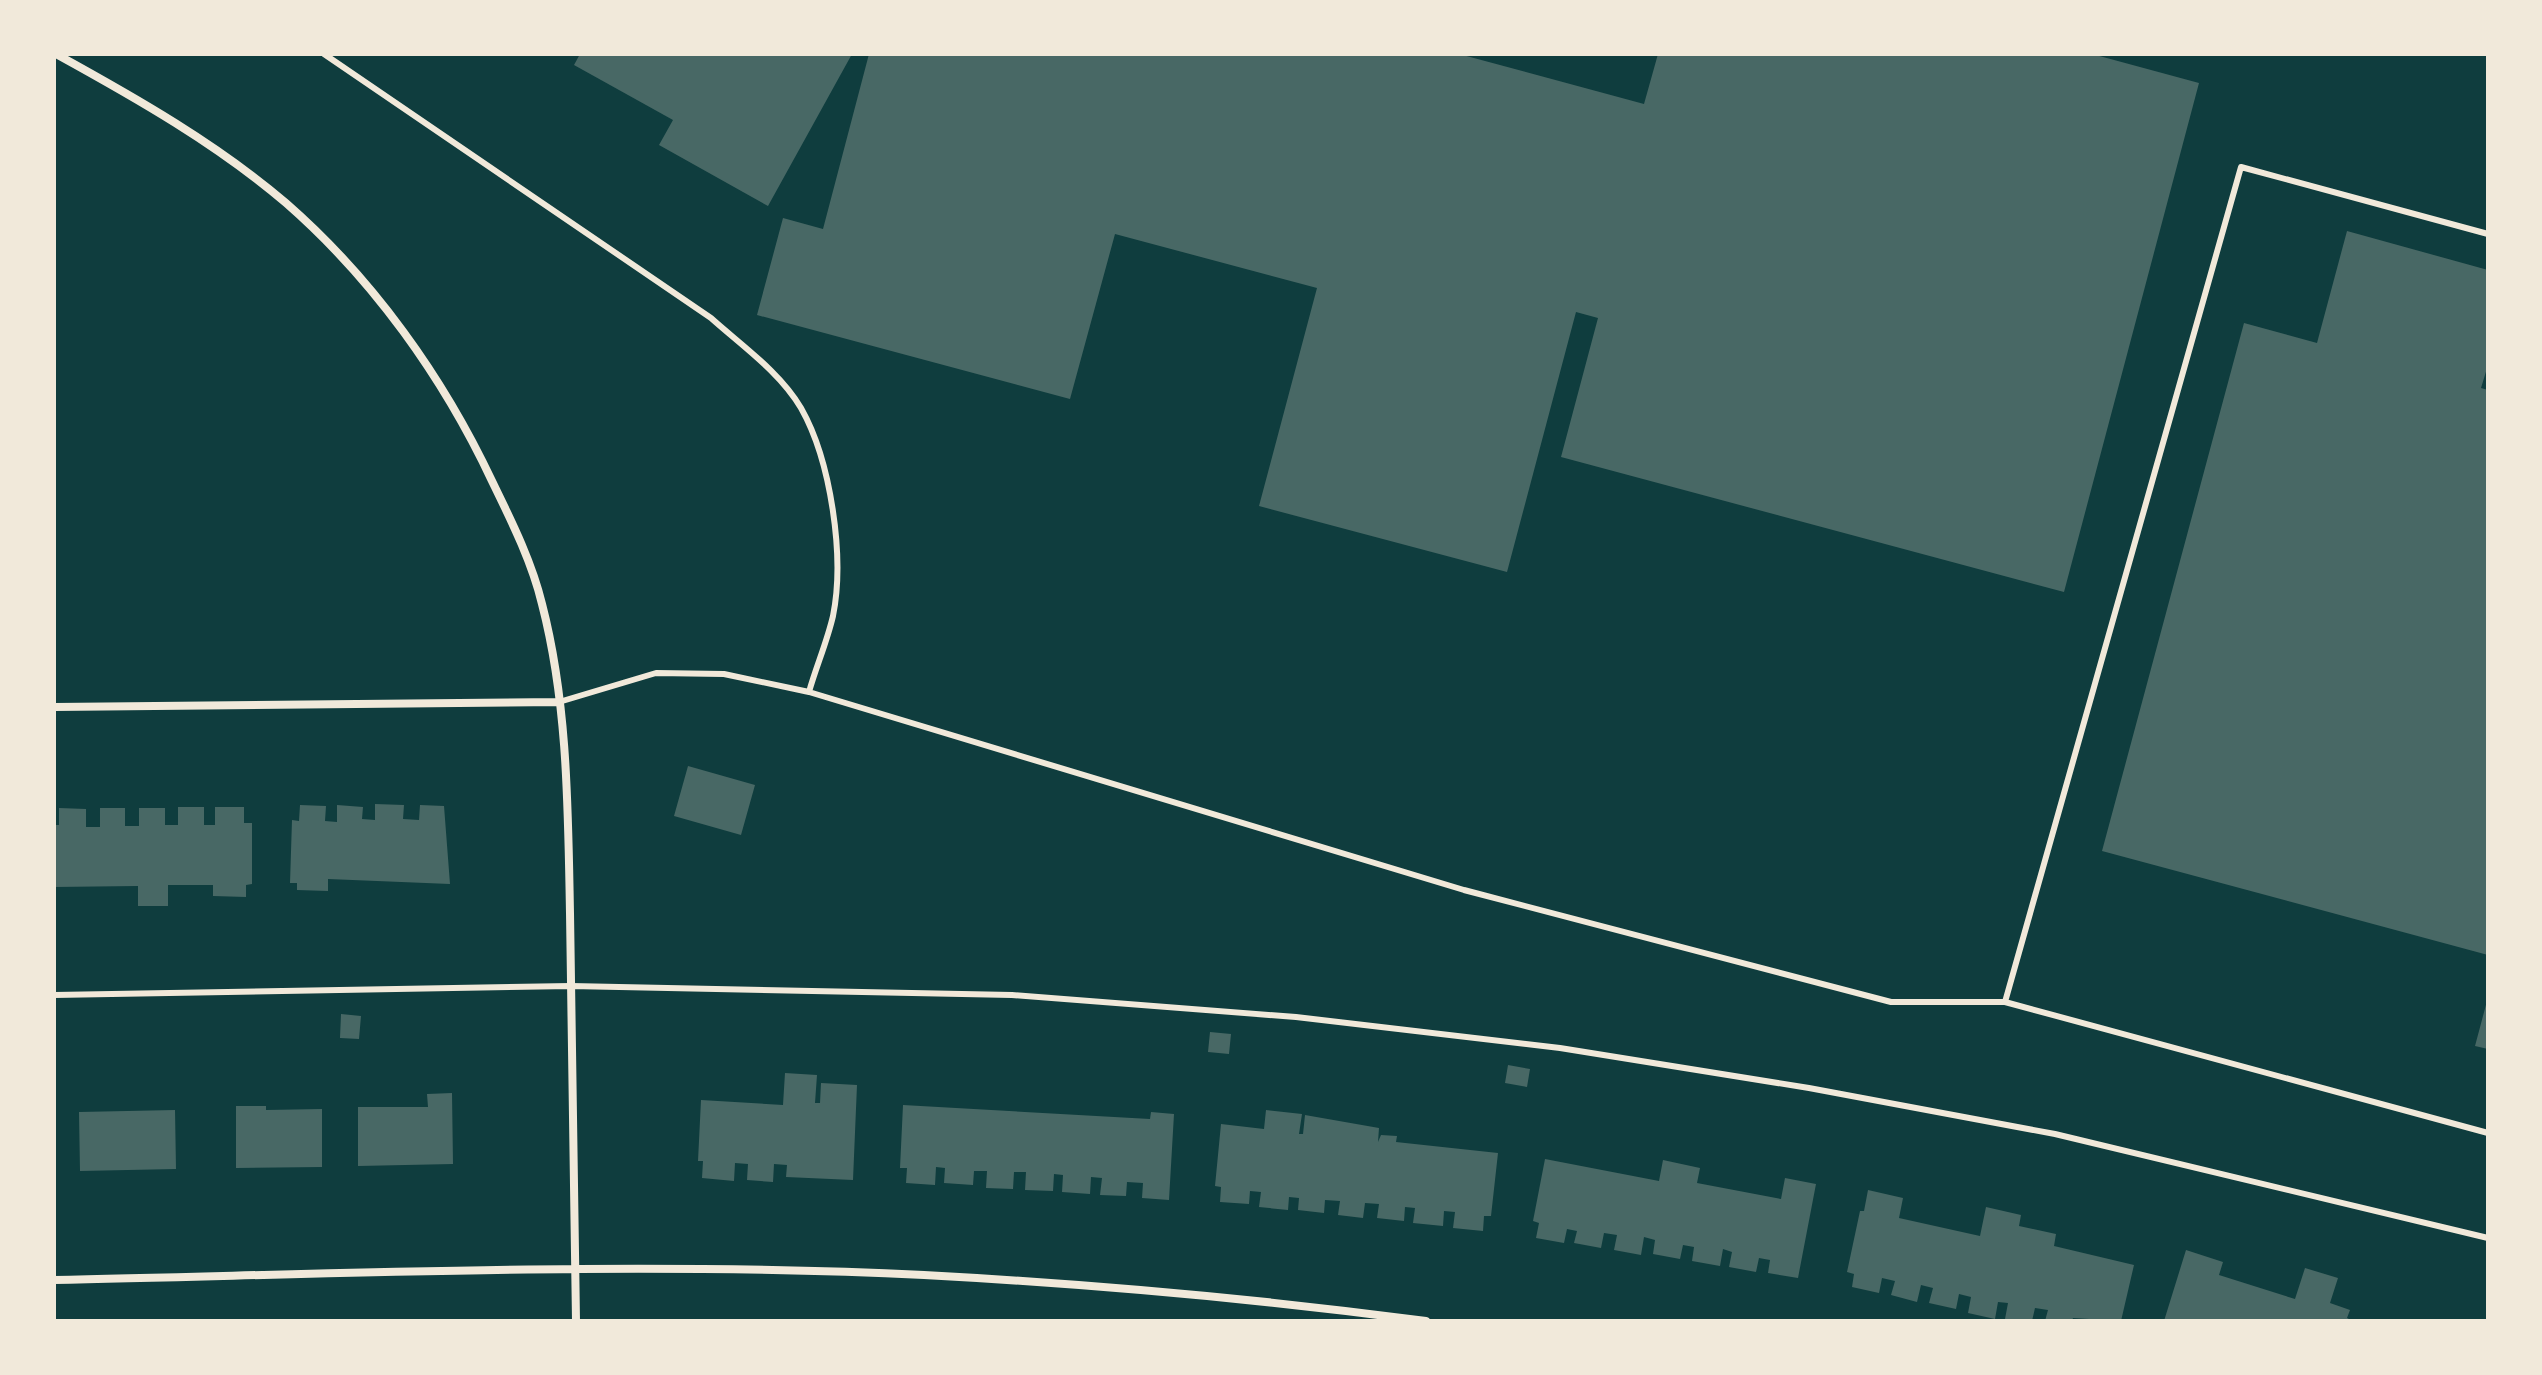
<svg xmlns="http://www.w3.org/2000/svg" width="2542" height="1375" font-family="Helvetica,sans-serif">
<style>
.building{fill:#486865}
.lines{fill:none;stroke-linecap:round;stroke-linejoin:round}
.service{stroke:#f1e9da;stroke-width:6}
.minor{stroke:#f1e9da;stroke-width:8}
</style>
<rect width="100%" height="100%" fill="#0f3d3e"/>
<path class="building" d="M 580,54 L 852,54 L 768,206 L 659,145 L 673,120 L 574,65 Z
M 869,54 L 1459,54 L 1644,104 L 1658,54 L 2092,54 L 2199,83 L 2064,592 L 1561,457 L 1598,318 L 1576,312 L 1507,572 L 1259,506 L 1317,288 L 1115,234 L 1070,399 L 757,315 L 783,218 L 823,229 Z
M 2347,231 L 2488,270 L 2488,365 L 2481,388 L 2488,390 L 2488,955 L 2102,851 L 2244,323 L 2317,343 Z
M 688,766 L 755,785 L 741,835 L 674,816 Z
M 375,804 L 404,805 L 403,819 L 419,820 L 420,805 L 444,806 L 450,884 L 328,879 L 328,891 L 297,890 L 297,883 L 290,883 L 292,820 L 299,821 L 300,805 L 326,806 L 325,821 L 337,822 L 337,805 L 363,807 L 362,819 L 375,820 Z
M 178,807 L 204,807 L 204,825 L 215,825 L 215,807 L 244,807 L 244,823 L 252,823 L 252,884 L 246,885 L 246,897 L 213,896 L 213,885 L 168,885 L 168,906 L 138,906 L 138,886 L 54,887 L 54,825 L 59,825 L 59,808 L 86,809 L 86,827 L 100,827 L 100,808 L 125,808 L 125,826 L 139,826 L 139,808 L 165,808 L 165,825 L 178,825 Z
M 2487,1001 L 2488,1001 L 2488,1049 L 2475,1046 Z
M 341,1014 L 361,1016 L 359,1039 L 340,1038 Z
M 1210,1032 L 1231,1034 L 1229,1054 L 1208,1052 Z
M 1508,1065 L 1530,1069 L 1527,1087 L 1505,1083 Z
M 785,1073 L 817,1075 L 815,1103 L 820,1103 L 821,1083 L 857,1085 L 853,1180 L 786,1177 L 787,1165 L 774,1164 L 773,1182 L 747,1180 L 748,1164 L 735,1163 L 734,1181 L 702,1178 L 703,1161 L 698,1161 L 701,1100 L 783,1105 Z
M 452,1093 L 453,1164 L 358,1166 L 358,1107 L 428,1107 L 427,1094 Z
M 903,1105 L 1150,1119 L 1151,1112 L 1174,1114 L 1169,1200 L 1142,1198 L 1143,1183 L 1127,1182 L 1126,1196 L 1100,1195 L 1102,1178 L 1091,1177 L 1090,1194 L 1062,1192 L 1063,1175 L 1054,1174 L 1053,1191 L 1025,1190 L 1026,1172 L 1014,1172 L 1013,1189 L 986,1188 L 987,1171 L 974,1171 L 973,1185 L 944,1183 L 945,1168 L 936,1167 L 935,1185 L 906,1183 L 907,1168 L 900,1168 Z
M 236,1106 L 266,1106 L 266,1110 L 322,1109 L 322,1167 L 236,1168 Z
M 175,1110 L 176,1169 L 80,1171 L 79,1112 Z
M 1266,1110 L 1302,1114 L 1299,1134 L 1303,1134 L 1305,1115 L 1379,1128 L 1378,1142 L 1381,1135 L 1397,1136 L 1396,1142 L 1498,1153 L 1491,1216 L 1484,1216 L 1483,1231 L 1453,1228 L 1455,1212 L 1444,1211 L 1443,1226 L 1413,1223 L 1415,1208 L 1405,1207 L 1404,1221 L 1377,1218 L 1379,1204 L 1365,1203 L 1363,1218 L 1338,1215 L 1340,1201 L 1325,1200 L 1324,1213 L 1298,1210 L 1299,1198 L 1289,1197 L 1288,1210 L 1259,1207 L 1261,1192 L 1250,1191 L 1249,1204 L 1220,1202 L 1221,1187 L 1215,1186 L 1221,1124 L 1264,1129 Z
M 1545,1159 L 1659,1181 L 1663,1160 L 1700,1168 L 1697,1183 L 1781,1199 L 1785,1178 L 1816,1184 L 1798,1278 L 1768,1273 L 1770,1260 L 1759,1258 L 1756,1272 L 1729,1267 L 1732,1252 L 1723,1249 L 1720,1266 L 1692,1261 L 1694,1247 L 1683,1245 L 1680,1259 L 1653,1254 L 1655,1240 L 1644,1237 L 1641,1255 L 1614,1250 L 1617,1235 L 1604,1233 L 1601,1248 L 1574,1243 L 1577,1231 L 1567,1229 L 1564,1243 L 1536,1238 L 1539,1223 L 1533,1221 Z
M 1868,1190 L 1903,1198 L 1899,1218 L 1980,1236 L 1986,1207 L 2021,1215 L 2019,1226 L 2056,1234 L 2054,1246 L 2134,1265 L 2121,1321 L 2073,1318 L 2072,1321 L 2045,1321 L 2048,1310 L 2035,1308 L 2032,1321 L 2013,1321 L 2005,1319 L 2008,1303 L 1998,1302 L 1995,1319 L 1968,1313 L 1971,1297 L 1959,1294 L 1956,1309 L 1929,1303 L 1933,1288 L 1921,1285 L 1917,1302 L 1891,1295 L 1895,1281 L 1882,1278 L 1879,1293 L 1852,1287 L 1854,1274 L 1847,1272 L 1860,1211 L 1864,1211 Z
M 2186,1250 L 2223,1262 L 2219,1275 L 2295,1299 L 2305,1268 L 2338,1278 L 2330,1303 L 2350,1310 L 2347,1318 L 2353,1321 L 2164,1321 Z"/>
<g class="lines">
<path class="service" d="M 324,54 L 711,318 C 741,345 780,372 801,408 C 831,461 845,557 833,616 C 827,642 816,667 809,692
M 559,702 L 656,673 L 724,674 L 809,692 L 1464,890 L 1891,1002 L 2005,1002 L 2241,167 L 2488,234
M 54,995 L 571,986 L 1012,995 L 1296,1017 L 1560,1048 L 1809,1088 L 2055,1134 L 2488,1238
M 2005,1002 L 2488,1133"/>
<path class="minor" d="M 56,54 C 136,98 217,144 286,203 C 373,279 443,377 492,481 C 511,520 532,562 542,604 C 568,704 568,811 570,913 C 573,1049 573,1185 576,1321
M 54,707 L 559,702
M 54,1280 C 344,1274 635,1261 924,1275 C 1092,1284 1260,1299 1426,1321"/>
</g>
<rect width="2542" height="1375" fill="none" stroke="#f1e9da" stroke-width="112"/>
</svg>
